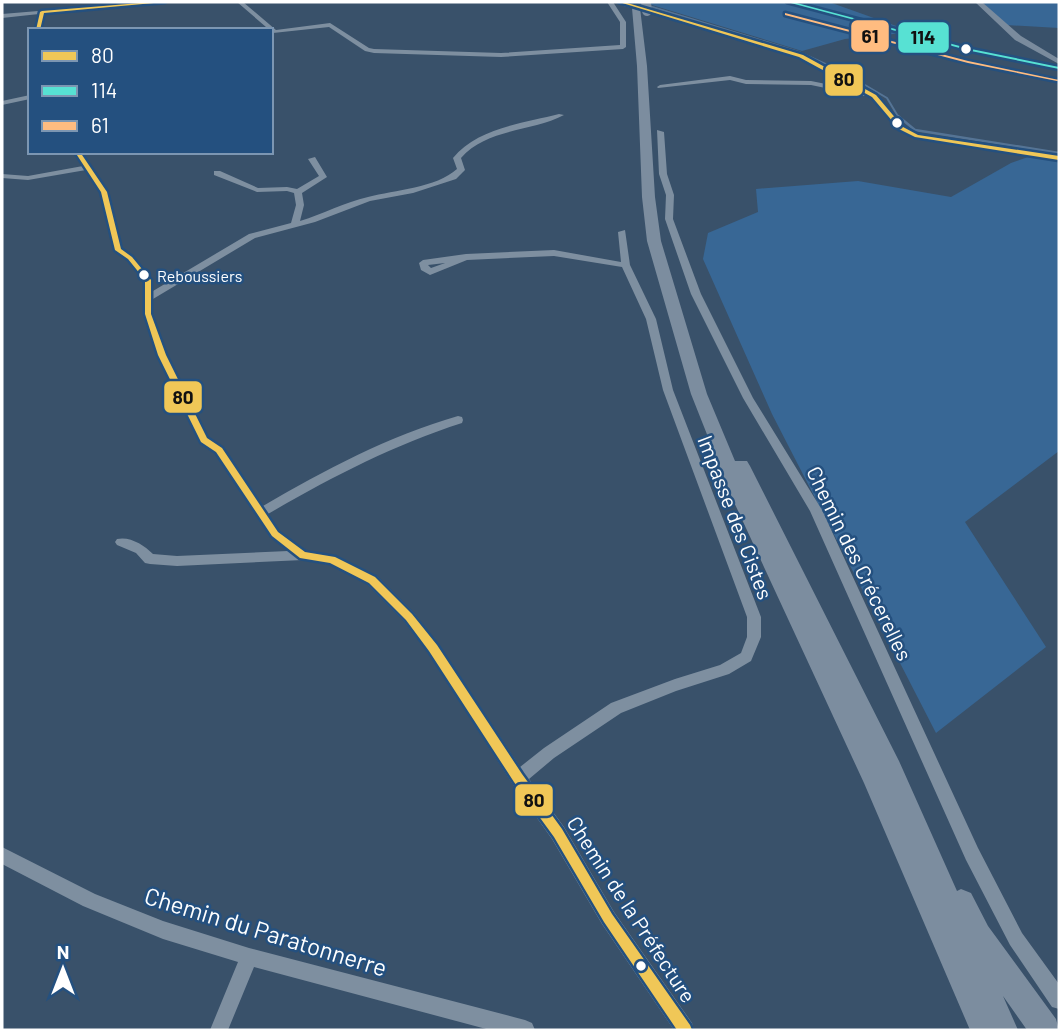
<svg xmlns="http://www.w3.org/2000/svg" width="1061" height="1032" font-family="Barlow,sans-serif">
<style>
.green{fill:#386795}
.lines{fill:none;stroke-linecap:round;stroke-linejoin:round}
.stream-far1{stroke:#557495;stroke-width:2}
.stream{stroke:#557495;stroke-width:2.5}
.street-tunnel{stroke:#576b80;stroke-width:6;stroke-dasharray:6 2.5;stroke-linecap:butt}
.street{fill:#7e8fa0;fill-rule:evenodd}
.secondary{fill:#7a8b9d;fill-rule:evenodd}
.primary{fill:#7c8d9f;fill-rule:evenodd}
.primary-bridge{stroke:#7c8d9f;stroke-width:10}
.bus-1-casing{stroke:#24507f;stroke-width:5}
.bus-2-casing{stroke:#24507f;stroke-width:5}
.bus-3-casing{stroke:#24507f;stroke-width:5}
.bus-1{fill:#f0c757;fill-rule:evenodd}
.bus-2{fill:#57e1d3;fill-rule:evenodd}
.bus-3{fill:#ffbc80;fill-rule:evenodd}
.bus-dot{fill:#fff;stroke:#24507f;stroke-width:2.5}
.labels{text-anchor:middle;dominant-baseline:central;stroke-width:5;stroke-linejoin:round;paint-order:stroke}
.far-bus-label{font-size:16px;fill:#fff;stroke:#24507f;text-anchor:start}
.street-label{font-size:21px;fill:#fff;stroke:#24507f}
.near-street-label{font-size:24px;fill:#fff;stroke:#24507f}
.line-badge{stroke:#24507f;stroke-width:2.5}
.pale-badge-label{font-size:19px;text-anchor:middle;font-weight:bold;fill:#111}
</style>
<rect width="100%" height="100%" fill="#39516a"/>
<path class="green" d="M 642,2 L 829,2 L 913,32 L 845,39 L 802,51 Z
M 982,2 L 1059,2 L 1059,28 L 1006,25 Z
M 1028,157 L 1059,161 L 1059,451 L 965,522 L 1046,647 L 936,733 L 772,414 L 703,259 L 708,233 L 758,212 L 756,189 L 858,181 L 951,197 L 1011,163 Z"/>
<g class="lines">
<path class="stream-far1" d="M 636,2 L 799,52 L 843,72 L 887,98 L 899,118"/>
<path class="stream" d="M 898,116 L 915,130 L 1059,153"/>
<path class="street-tunnel" d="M 624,3 L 658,12"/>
<path class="street" d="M 147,2 L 166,2 L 44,14 L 41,30 L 35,30 L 39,14 L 2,18 L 2,14 Z
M 237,2 L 243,2 L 276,30 L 330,23 L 369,48 L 374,49 L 501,53 L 620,45 L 620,22 L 607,2 L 613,2 L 626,22 L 626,47 L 623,49 L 501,57 L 374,53 L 365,51 L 329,27 L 273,33 Z
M 656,11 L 803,55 L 876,95 L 904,126 L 919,134 L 1059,156 L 1059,160 L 914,138 L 898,130 L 872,97 L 867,95 L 864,96 L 811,85 L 746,84 L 730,80 L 658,88 L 657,87 L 660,85 L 730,76 L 746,80 L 811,81 L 861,91 L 799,57 L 656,13 Z
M 30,95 L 30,99 L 2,105 L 2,101 Z
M 559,114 L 564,115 C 532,132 487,128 461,158 L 465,170 L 456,179 L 413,193 L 370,201 L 315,222 L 255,238 L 153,299 L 153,314 L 167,355 L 208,438 L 223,447 L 263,506 C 325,470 388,436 458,416 L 462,417 L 463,420 L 462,423 C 393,445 330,478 268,514 L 279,531 L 306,551 L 337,556 L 377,576 L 414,613 L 438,644 L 520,767 L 544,748 L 611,703 L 675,679 L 720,665 L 741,653 L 747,637 L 747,617 L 663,390 L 646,319 L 622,267 L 554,256 L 467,260 L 430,275 L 421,270 L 419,263 L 423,260 L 466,254 L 554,250 L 621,262 L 618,232 L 625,230 L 630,265 L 656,319 L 673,390 L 761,617 L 761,637 L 751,661 L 729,674 L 676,691 L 621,713 L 554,758 L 529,779 L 564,827 L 614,912 L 692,1023 L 694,1030 L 674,1030 L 602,924 L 552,839 L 512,783 L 428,652 L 404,621 L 367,584 L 330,565 L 303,560 L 177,566 L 150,564 L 145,563 L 136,553 L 117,545 L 115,542 L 117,539 C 130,536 144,545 153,554 L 177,556 L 288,551 L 271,537 L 215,453 L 198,440 L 157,355 L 143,314 L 143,280 L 127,260 L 114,250 L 100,192 L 86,170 L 28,180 L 2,178 L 2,174 L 28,176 L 83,166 L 73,152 L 81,152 L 108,192 L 122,249 L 133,256 L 151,278 L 153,291 L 249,234 L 291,223 L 296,205 L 294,193 L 287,191 L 257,192 L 214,175 L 214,171 L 220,171 L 258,188 L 287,187 L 297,189 L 319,176 L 308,159 L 315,157 L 327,177 L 302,193 L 304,205 L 300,221 C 323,214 345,202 368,197 C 395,190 436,188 457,169 L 453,158 C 477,128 524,123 559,114 ZM 445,263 L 431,268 L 428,265 Z
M 657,130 L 664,132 L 667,174 L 674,195 L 673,219 L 701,294 L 753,398 L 822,510 L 978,848 L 1022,933 L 1059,984 L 1059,1009 L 1052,1007 L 1010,945 L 966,860 L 810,511 L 743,398 L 691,294 L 665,219 L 666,195 L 659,174 Z
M 2,847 L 95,894 L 163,921 L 249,948 L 525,1020 L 532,1023 L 535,1030 L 490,1030 L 254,967 L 228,1030 L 210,1030 L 238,962 L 163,939 L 83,906 L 2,864 Z"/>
<path class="secondary" d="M 786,2 L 796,2 L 972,48 L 1059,66 L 1059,70 L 968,52 Z
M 975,2 L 982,2 L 1021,36 L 1059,59 L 1059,64 L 1015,40 Z"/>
<path class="primary" d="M 636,5 L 640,8 L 647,66 L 655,197 L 661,241 L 707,394 L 735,461 L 747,461 L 750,466 L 899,761 L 957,891 L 961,889 L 971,893 L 988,926 L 1056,1019 L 1059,1030 L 1027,1030 L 1003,996 L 1018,1030 L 970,1030 L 864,783 L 733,500 L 691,394 L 647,241 L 642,197 L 637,66 L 632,8 Z"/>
<path class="primary-bridge" d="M 646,3 L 647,11"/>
<defs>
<path id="bus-1" d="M 152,2 L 165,2 L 44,13 L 40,30 L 36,30 L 40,12 L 42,11 Z
M 619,2 L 624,2 L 803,55 L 876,95 L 903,127 L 918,135 L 1059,156 L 1059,160 L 915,137 L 899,129 L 872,97 L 799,57 Z
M 75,152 L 80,152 L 107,192 L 121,249 L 132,257 L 151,280 L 151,314 L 166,355 L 207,438 L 222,448 L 278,532 L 305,552 L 335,557 L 375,577 L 412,614 L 437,645 L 522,774 L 562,829 L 612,914 L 690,1025 L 692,1030 L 677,1030 L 604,922 L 554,837 L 514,782 L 429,651 L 406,620 L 369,583 L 330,563 L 300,558 L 272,536 L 216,452 L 201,442 L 158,355 L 145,314 L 145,280 L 128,259 L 115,250 L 101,192 Z"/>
<path id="bus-2" d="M 787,2 L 793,2 L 971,49 L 1059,67 L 1059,69 L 971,51 Z"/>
<path id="bus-3" d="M 785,13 L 968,61 L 1059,80 L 1057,81 L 968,63 L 785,15 Z"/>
</defs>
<use href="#bus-1" class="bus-1-casing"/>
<use href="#bus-2" class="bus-2-casing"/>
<use href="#bus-3" class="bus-3-casing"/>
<use href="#bus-1" class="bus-1"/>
<use href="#bus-2" class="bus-2"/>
<use href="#bus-3" class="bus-3"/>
</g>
<g class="bus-dot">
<circle cx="966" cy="49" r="6"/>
<circle cx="897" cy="123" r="6"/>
<circle cx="144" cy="275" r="6"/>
<circle cx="641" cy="966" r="6"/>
</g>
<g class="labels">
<g class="far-bus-label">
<text x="157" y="275">Reboussiers</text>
</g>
<g class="street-label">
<text transform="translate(736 517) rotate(69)">Impasse des Cistes</text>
<text transform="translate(860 563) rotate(64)">Chemin des Crécerelles</text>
<text transform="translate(632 909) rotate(57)">Chemin de la Préfecture</text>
</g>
<g class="near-street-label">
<text transform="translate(266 931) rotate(17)">Chemin du Paratonnerre</text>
</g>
</g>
<g class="line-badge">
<rect x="850" y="19" width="40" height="34" rx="7" fill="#ffbc80"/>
<rect x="897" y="21" width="53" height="33" rx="7" fill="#57e1d3"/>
<rect x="824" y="63" width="40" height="34" rx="7" fill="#f0c757"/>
<rect x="163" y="380" width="40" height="34" rx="7" fill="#f0c757"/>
<rect x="514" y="783" width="40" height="34" rx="7" fill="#f0c757"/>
</g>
<g class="pale-badge-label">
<text x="870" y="43">61</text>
<text x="923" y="44">114</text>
<text x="844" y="86">80</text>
<text x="183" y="404">80</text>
<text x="534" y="807">80</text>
</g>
<rect width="1061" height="1032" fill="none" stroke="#ffffff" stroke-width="7"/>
<rect x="28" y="28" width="245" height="126" fill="#24507f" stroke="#7c96b2" stroke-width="2"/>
<rect x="42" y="51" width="35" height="10" fill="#f0c757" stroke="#7c96b2" stroke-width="2"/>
<text x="91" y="63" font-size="21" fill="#ffffff">80</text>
<rect x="42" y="86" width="35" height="10" fill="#57e1d3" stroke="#7c96b2" stroke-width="2"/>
<text x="91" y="98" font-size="21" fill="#ffffff">114</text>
<rect x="42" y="121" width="35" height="10" fill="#ffbc80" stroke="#7c96b2" stroke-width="2"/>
<text x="91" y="133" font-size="21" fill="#ffffff">61</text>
<g transform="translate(63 969)" stroke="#24507f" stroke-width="5" paint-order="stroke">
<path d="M0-5L12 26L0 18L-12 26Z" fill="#ffffff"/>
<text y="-10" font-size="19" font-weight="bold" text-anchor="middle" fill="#ffffff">N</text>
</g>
</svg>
